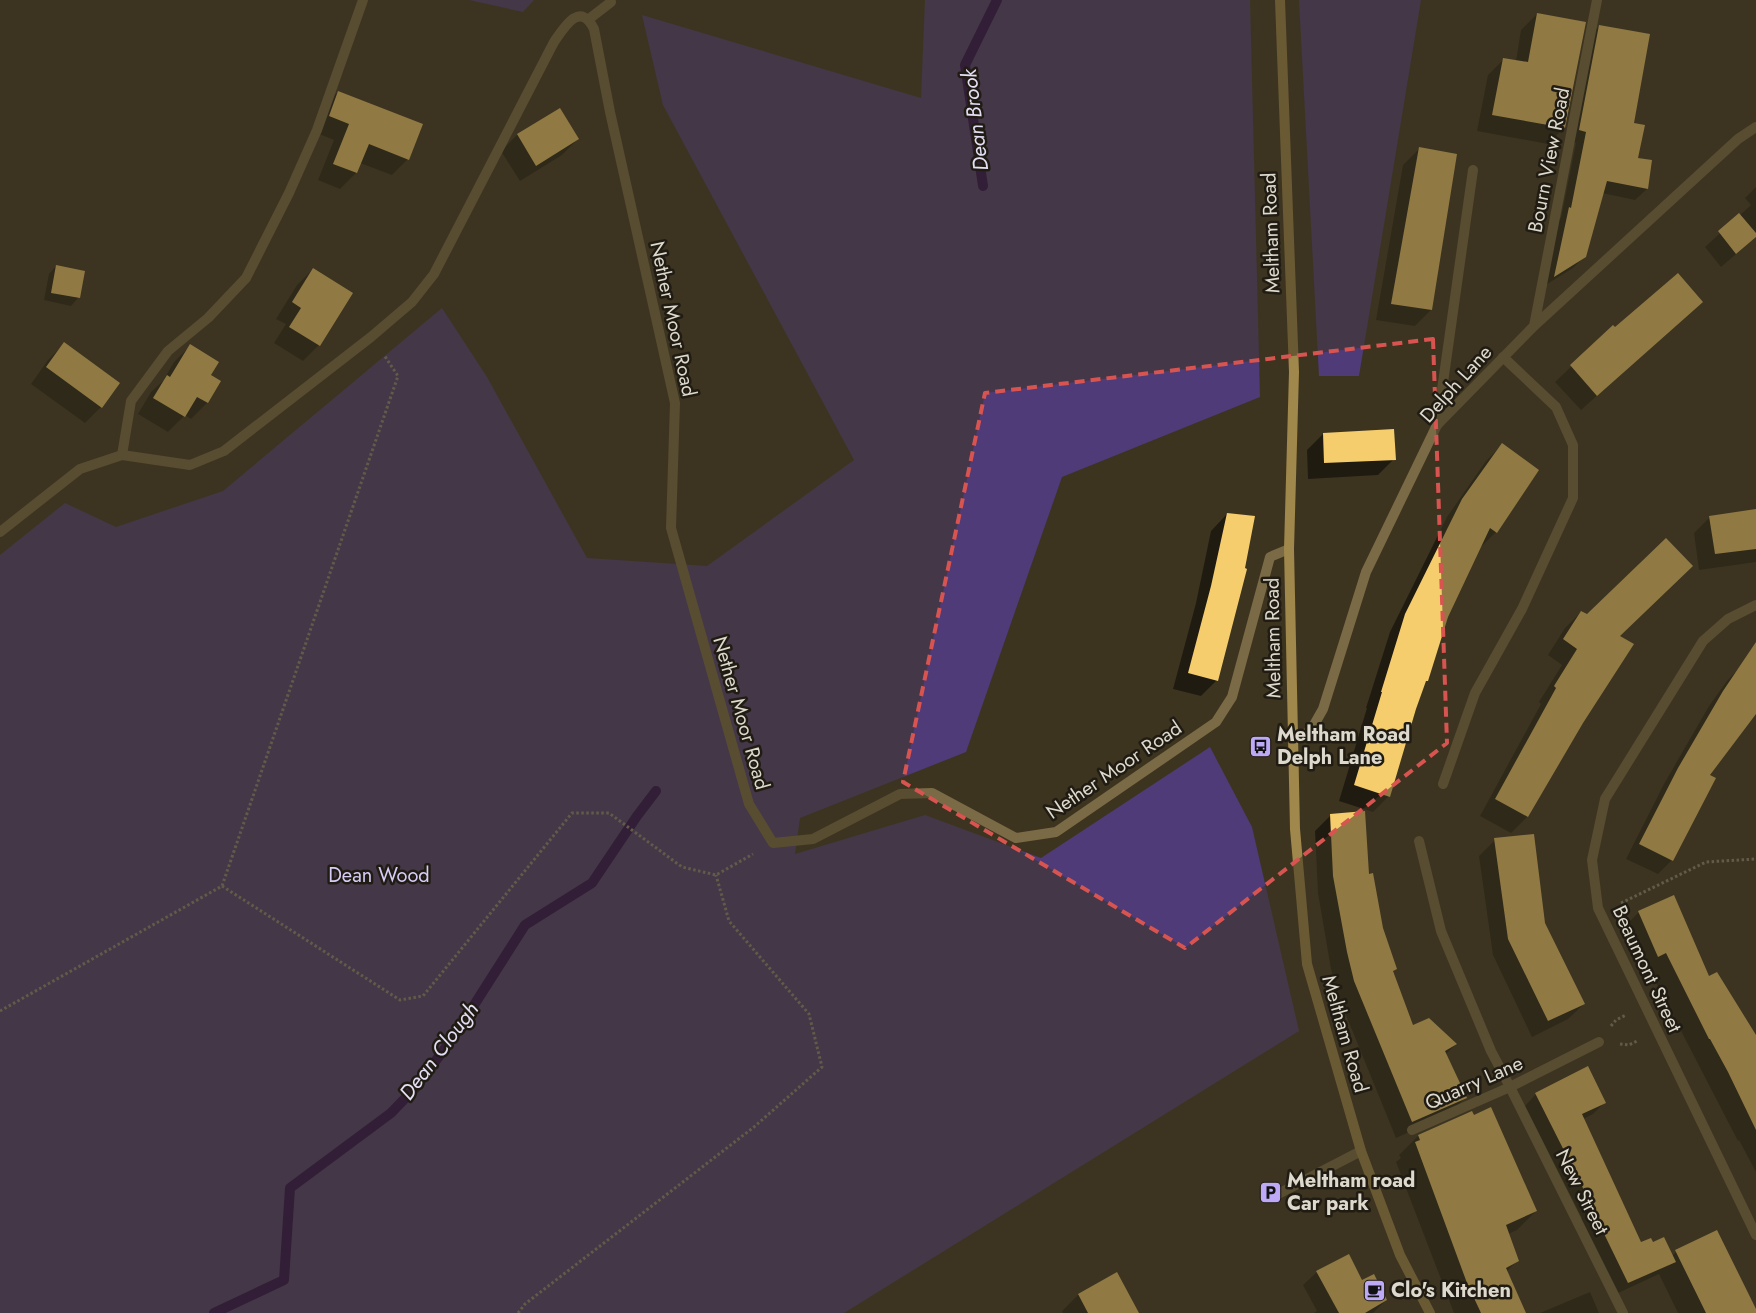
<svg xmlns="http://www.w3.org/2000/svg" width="1756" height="1313" font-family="Jost,sans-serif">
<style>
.green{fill:#4e3b77}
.shadow{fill:#0007}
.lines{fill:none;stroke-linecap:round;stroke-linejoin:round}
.stream{stroke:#280452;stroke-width:10}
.building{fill:#f5cd6d}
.path{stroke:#90897a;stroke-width:3;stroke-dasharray:2.5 2.5;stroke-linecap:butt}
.lane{stroke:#7a6a46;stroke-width:10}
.street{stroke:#7a6a46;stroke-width:10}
.secondary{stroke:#a0874b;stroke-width:10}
.marked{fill:none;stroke:#d85451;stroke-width:4;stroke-dasharray:10 6;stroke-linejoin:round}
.labels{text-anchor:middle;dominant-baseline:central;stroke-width:5;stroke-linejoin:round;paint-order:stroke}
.street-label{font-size:20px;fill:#ded9cd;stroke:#201c13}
.poi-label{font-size:20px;font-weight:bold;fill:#ded9cd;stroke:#201c13;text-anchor:start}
.park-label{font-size:20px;fill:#d6ccf8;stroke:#201c13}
.water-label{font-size:21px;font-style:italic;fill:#e4dff5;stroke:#201c13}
</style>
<rect width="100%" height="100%" fill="#3d3420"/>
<path class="green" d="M 469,0 L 534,0 L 523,12 Z
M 925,0 L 1250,0 L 1260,397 L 1062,477 L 966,752 L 800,818 L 795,854 L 925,815 L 1041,858 L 1210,747 L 1252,827 L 1299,1031 L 844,1313 L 0,1313 L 0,555 L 65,503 L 116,527 L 223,491 L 442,308 L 487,377 L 587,558 L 707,566 L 854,460 L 663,105 L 642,15 L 921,98 Z
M 1299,0 L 1421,0 L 1359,376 L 1319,376 Z"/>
<path class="shadow" d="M 1537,14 L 1564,128 L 1548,144 L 1477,131 L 1488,75 L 1504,59 L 1516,61 L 1521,30 Z
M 1600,26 L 1633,124 L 1637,159 L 1651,161 L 1647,189 L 1635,200 L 1602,193 L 1585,256 L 1573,268 L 1544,286 L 1558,220 L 1561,218 L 1576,143 L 1568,142 L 1588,37 Z
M 338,92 L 408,159 L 392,175 L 360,163 L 356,173 L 340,189 L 318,180 L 334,140 L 314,132 L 322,108 Z
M 559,110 L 578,139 L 562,155 L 520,181 L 501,151 L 517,135 Z
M 1419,149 L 1431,310 L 1415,326 L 1376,320 L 1403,165 Z
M 1756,187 L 1756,237 L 1721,267 L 1705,247 L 1751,205 L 1745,198 Z
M 56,266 L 84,272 L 78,298 L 71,306 L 44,300 L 49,274 Z
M 313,269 L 319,345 L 303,361 L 274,343 L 286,324 L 276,319 L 297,285 Z
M 1701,302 L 1581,410 L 1555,382 L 1613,327 L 1615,329 Z
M 64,344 L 101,407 L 85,423 L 31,384 L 48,360 Z
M 190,346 L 209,375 L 220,381 L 207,403 L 191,419 L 185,415 L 168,432 L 138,414 L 151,392 L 163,381 L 174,362 Z
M 1323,434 L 1394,459 L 1378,475 L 1308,479 L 1307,450 Z
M 1502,445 L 1538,470 L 1496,532 L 1480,548 L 1447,616 L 1427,680 L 1424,683 L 1389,796 L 1373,812 L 1339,801 L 1367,708 L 1366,708 L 1390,632 L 1447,517 L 1486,461 Z
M 1756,510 L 1756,562 L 1699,570 L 1694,533 L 1710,517 Z
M 1227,514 L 1217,680 L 1201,696 L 1173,689 L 1196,603 L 1211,531 Z
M 1581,612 L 1619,636 L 1582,722 L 1527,817 L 1511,833 L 1480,816 L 1541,704 L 1539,702 L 1562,665 L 1548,655 L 1565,628 Z
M 1741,666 L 1756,677 L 1756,711 L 1708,775 L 1672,860 L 1658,874 L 1626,859 L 1664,784 L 1709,706 L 1727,681 Z
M 1331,815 L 1368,875 L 1382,928 L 1395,969 L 1392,972 L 1412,1026 L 1456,1044 L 1445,1055 L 1465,1098 L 1449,1114 L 1396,1138 L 1339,998 L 1331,969 L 1318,893 L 1315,831 Z
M 1495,840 L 1544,923 L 1584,1004 L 1568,1019 L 1532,1037 L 1493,955 L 1479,856 Z
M 1639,912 L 1709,977 L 1756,1036 L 1756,1172 L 1739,1140 L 1738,1141 L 1649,969 L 1642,972 L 1623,928 Z
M 1536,1094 L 1604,1103 L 1593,1114 L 1583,1119 L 1640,1244 L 1653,1244 L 1672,1256 L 1676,1252 L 1756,1311 L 1756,1313 L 1678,1313 L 1659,1274 L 1616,1294 L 1580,1219 L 1582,1218 L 1525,1106 Z
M 1472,1113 L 1536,1211 L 1517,1230 L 1508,1234 L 1517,1261 L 1506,1272 L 1524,1313 L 1454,1313 L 1396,1162 L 1401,1158 L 1399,1155 L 1418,1136 Z
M 1349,1255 L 1362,1282 L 1386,1300 L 1373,1313 L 1314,1313 L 1317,1311 L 1303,1285 L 1317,1272 Z
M 1116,1274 L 1137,1313 L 1063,1313 L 1062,1311 L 1078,1295 Z
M 1590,1292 L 1599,1313 L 1540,1313 Z"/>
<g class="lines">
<path class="stream" d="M 983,186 L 965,65 L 997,0
M 214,1313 L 284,1280 L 290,1188 L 391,1113 L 416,1087 L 455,1035 L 525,925 L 592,883 L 637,816 L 656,791"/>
</g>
<path class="building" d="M 1537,13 L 1586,22 L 1565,128 L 1492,115 L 1503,58 L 1528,62 Z
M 1599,25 L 1650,34 L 1634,123 L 1645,125 L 1638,158 L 1652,160 L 1648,189 L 1607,181 L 1586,257 L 1554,277 L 1569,207 L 1571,208 L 1586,132 L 1579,130 Z
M 338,91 L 423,124 L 409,160 L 369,144 L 357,173 L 333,164 L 349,124 L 329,116 Z
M 560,108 L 579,139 L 536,166 L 517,134 Z
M 1419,147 L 1457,154 L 1432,310 L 1391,304 Z
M 1739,213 L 1756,233 L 1756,237 L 1736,254 L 1718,231 Z
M 56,265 L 85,271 L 80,298 L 51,293 Z
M 313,268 L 353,293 L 320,346 L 289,327 L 301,308 L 292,302 Z
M 1678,273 L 1703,302 L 1597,396 L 1570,365 L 1613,325 L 1615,327 Z
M 64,342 L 120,383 L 102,408 L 46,367 Z
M 190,344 L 219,362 L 211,375 L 221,381 L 208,403 L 197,397 L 185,417 L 153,398 L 167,375 L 170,377 Z
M 1394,429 L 1396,460 L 1324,463 L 1323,433 Z
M 1502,443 L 1539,470 L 1497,533 L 1490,528 L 1448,617 L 1428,681 L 1426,681 L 1416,709 L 1390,797 L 1354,785 L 1382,692 L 1381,692 L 1405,614 L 1462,499 Z
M 1756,509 L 1756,549 L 1715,554 L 1709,516 Z
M 1227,513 L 1255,516 L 1245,568 L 1247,569 L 1218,681 L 1188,673 L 1211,586 Z
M 1666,538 L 1693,566 L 1620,636 L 1634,644 L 1583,723 L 1528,817 L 1495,799 L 1556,688 L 1554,686 L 1577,649 L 1563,639 L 1581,611 L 1587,614 Z
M 1756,642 L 1756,714 L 1710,775 L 1716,778 L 1673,861 L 1639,844 L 1678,768 L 1723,691 Z
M 1365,811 L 1369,874 L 1373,873 L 1383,928 L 1397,969 L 1393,971 L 1413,1025 L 1429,1018 L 1457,1044 L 1445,1051 L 1467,1098 L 1412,1122 L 1354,981 L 1347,952 L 1333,876 L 1330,814 Z
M 1534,834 L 1545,923 L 1585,1004 L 1548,1021 L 1508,939 L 1494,838 Z
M 1674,895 L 1709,976 L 1717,972 L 1756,1035 L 1756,1130 L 1728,1072 L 1710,1039 L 1709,1039 L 1666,953 L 1658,957 L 1638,911 Z
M 1588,1066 L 1606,1103 L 1582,1114 L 1641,1242 L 1651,1238 L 1653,1242 L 1664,1237 L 1676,1262 L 1628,1283 L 1591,1207 L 1592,1206 L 1535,1093 Z
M 1491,1107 L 1537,1211 L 1506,1225 L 1519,1261 L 1506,1268 L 1526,1313 L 1481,1313 L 1467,1283 L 1415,1142 L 1420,1140 L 1418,1135 L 1472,1111 L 1474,1115 Z
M 1717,1230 L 1756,1309 L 1756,1313 L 1706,1313 L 1675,1250 Z
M 1349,1254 L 1362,1280 L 1374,1274 L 1387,1300 L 1365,1313 L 1339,1313 L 1316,1271 Z
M 1117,1272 L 1139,1313 L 1088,1313 L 1078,1294 Z"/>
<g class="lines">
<path class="path" d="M 222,886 L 400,1000 L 423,996 L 572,813 L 609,813 L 682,867 L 716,875 L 753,854
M 1621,903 L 1706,862 L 1756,859
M 0,1011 L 222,886 L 398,376 L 384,355
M 1611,1026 L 1616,1020 L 1626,1015
M 1620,1044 L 1629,1045 L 1637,1041
M 518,1313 L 525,1304 L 754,1127 L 822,1067 L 809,1014 L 729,921 L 716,875"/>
<path class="lane" d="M 1437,425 L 1473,170
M 122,455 L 131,401 L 168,351 L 208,318 L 246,278 L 289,193 L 317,130 L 363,0
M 1443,784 L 1475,693 L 1522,609 L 1573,498 L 1573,445 L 1556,407 L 1503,357
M 1419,841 L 1441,931 L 1491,1051 L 1510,1087
M 1280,1193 L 1361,1151"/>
<path class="street" d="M 589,19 L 611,2
M 1534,326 L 1597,0
M 0,532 L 80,469 L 122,455 L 190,465 L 224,451 L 371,337 L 412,302 L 434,274 L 554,42 C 565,26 580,1 594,29 L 610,112 L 675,403 L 671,528 L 749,804 L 773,843 L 813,839 L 900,794 L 932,793 L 1016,838 L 1056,832 L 1216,722 L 1232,697 L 1270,557 L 1289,549
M 1756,605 L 1728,619 L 1703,641 L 1605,799 L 1592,860 L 1598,908 L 1756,1235
M 1293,738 L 1310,732 L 1323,709 L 1366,572 L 1437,425 L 1534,326 L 1738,139 L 1756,127
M 1510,1087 L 1623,1313
M 1412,1130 L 1510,1087 L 1599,1042"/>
<path class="secondary" d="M 1280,0 L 1294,372 L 1289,549 L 1295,829 L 1307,964 L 1361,1151 L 1400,1255 L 1430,1313"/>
</g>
<path d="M0 0H1756V1313H0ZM 1433,339 L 1447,743 L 1185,948 L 903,782 L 985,393 Z" fill="#3d3420" fill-opacity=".55" fill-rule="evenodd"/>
<path class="marked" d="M 1433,339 L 1447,743 L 1185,948 L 903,782 L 985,393 Z"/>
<defs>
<symbol id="bus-square" viewBox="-11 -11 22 22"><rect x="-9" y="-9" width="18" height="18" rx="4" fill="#bda9f5" stroke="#201c13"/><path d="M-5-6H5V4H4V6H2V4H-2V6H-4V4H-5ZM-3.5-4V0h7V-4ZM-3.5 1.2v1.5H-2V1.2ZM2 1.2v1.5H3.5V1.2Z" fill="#111"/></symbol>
<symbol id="parking-square" viewBox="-11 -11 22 22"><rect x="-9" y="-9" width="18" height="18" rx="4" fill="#bda9f5" stroke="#201c13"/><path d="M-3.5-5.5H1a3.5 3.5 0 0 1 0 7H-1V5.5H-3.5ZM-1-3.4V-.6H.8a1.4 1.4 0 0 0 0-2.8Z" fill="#111"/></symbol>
<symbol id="cafe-square" viewBox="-11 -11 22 22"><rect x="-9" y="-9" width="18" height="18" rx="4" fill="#bda9f5" stroke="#201c13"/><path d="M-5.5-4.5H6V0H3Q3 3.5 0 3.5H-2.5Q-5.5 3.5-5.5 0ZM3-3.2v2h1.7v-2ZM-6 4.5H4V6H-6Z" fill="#111"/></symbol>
</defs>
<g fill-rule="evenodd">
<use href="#bus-square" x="1248" y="734" width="25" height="25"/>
<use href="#parking-square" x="1258" y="1180" width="25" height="25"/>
<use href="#cafe-square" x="1362" y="1278" width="25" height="25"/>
</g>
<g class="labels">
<g class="street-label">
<text transform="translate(1549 160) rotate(-79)">Bourn View Road</text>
<text transform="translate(1271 233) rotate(-92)">Meltham Road</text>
<text transform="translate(673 319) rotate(78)">Nether Moor Road</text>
<text transform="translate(1456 384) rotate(-48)">Delph Lane</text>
<text transform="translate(1273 638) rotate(-91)">Meltham Road</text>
<text transform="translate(741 713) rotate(74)">Nether Moor Road</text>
<text transform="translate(1114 770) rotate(-34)">Nether Moor Road</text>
<text transform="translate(1647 969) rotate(65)">Beaumont Street</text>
<text transform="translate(1345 1034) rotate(74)">Meltham Road</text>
<text transform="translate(1474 1083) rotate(-24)">Quarry Lane</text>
<text transform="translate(1582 1192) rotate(63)">New Street</text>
</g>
<g class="poi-label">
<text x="1277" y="734">Meltham Road<tspan x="1277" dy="23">Delph Lane</tspan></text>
<text x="1287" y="1180">Meltham road<tspan x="1287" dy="23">Car park</tspan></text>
<text x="1391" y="1290">Clo's Kitchen</text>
</g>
<g class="park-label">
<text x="379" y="875">Dean Wood</text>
</g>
<g class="water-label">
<text transform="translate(975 120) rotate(-97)">Dean Brook</text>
<text transform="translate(439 1051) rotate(-53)">Dean Clough</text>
</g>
</g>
</svg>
